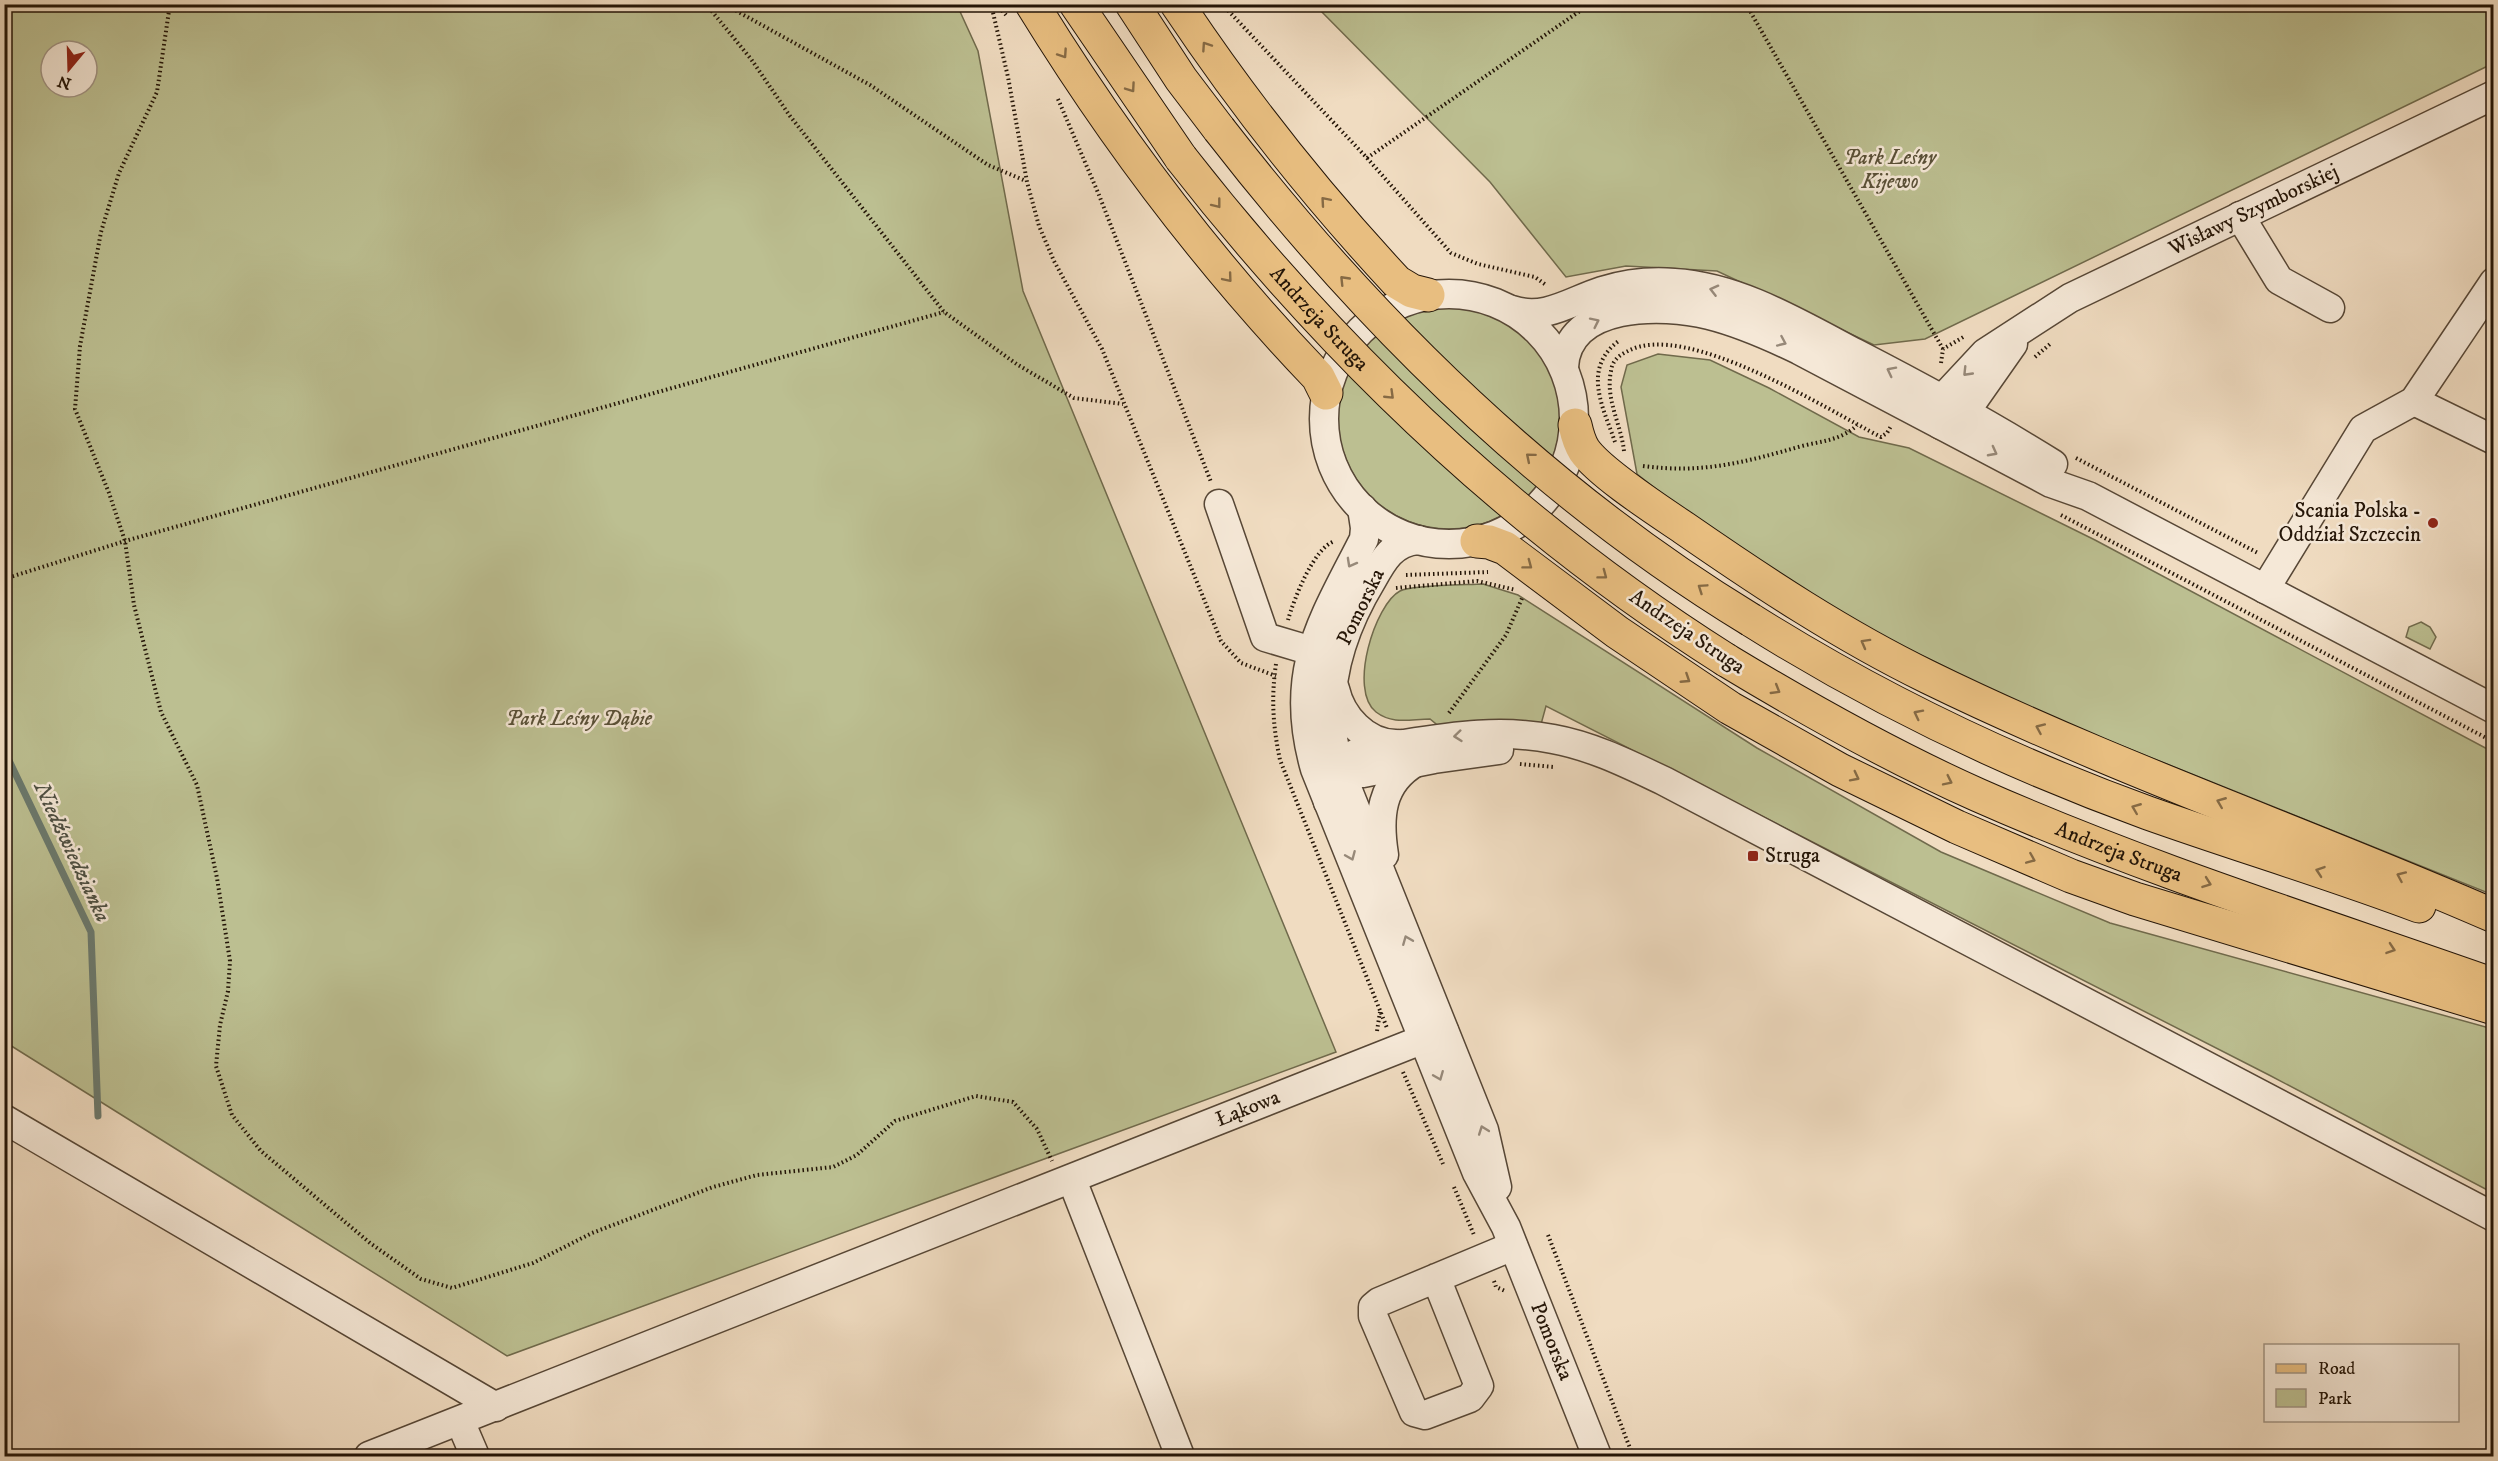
<svg xmlns="http://www.w3.org/2000/svg" width="2498" height="1461" font-family="'IM FELL DW Pica',serif">
<style>
.green{fill:#bcbf91;stroke:#706a4c;stroke-width:1.5;fill-rule:evenodd}
.lines{fill:none;stroke-linecap:round;stroke-linejoin:round}
.stream{stroke:#6b796d;stroke-width:7}
.minor-casing{stroke:#574736;stroke-width:31}
.major-casing{stroke:#241507;stroke-width:35}
.path{stroke:#241507;stroke-width:4;stroke-dasharray:1.5 3;stroke-linecap:butt}
.minor{stroke:#f5e8d7;stroke-width:28}
.major{stroke:#e8be80;stroke-width:33}
.major-bridge-casing{stroke:#241507;stroke-width:35;stroke-linecap:butt}
.major-bridge{stroke:#e8be80;stroke-width:33}
.oneway{stroke:#866a44}
.oneway2{stroke:#978979}
.poi-dot{fill:#8f2418;stroke:#f5e8d7;stroke-width:2}
.labels{text-anchor:middle;dominant-baseline:central;stroke-width:5;stroke-linejoin:round;paint-order:stroke}
.park-label{font-size:21px;font-style:italic;fill:#595037;stroke:#f5e8d7}
.street-label{font-size:21px;fill:#241507;stroke:#f5e8d7}
.poi-label{font-size:21px;fill:#241507;stroke:#f5e8d7;text-anchor:end}
.water-label{font-size:22px;font-style:italic;fill:#4d4f42;stroke:#f5e8d7}
</style>
<rect width="100%" height="100%" fill="#f0dcc1"/>
<filter id="stains"><feTurbulence type="fractalNoise" baseFrequency=".00333" numOctaves="4"/><feColorMatrix values="0 0 0 0 .2 0 0 0 0 .09 0 0 0 0 .02 0 0 0 .5 -.17"/></filter>
<radialGradient id="worn" r=".72"><stop offset=".6" stop-color="#630" stop-opacity="0"/><stop offset="1" stop-color="#630" stop-opacity=".3"/></radialGradient>
<path class="green" d="M 4,5 L 957,5 L 978,51 L 1023,291 L 1336,1052 L 507,1356 L 5,1042 ZM 51,51 L 87,51 L 87,87 L 51,87 Z
M 1315,5 L 2493,5 L 2494,63 L 1925,339 L 1874,345 L 1717,271 L 1626,266 L 1566,277 L 1490,182 Z
M1338 418a111 111 0 1 1 222 0a111 111 0 1 1-222 0Z
M 1658,354 L 1710,360 L 1769,388 L 1859,437 L 1909,448 L 2095,540 L 2493,752 L 2493,895 L 2025,707 L 1851,620 L 1689,515 L 1637,474 L 1621,387 L 1627,365 Z
M 1483,584 L 1518,595 L 1757,748 L 1941,852 L 2110,923 L 2493,1029 L 2493,1193 L 2269,1075 L 1546,706 L 1540,728 L 1437,731 L 1436,724 L 1430,719 C 1411,719 1393,725 1376,712 C 1348,690 1375,604 1400,591 C 1412,585 1465,585 1483,584 Z
M 2421,622 L 2430,627 L 2436,637 L 2430,649 L 2406,637 L 2409,627 Z"/>
<g class="lines">
<path class="stream" d="M 4,750 L 91,932 L 98,1116"/>
<defs>
<g id="minor">
<path d="M 2240,216 L 2279,280 L 2330,308"/>
<circle cx="1449" cy="419" r="125"/>
<path d="M 1512,310 C 1545,321 1571,301 1602,291 C 1625,284 1650,281 1674,283 C 1739,287 1798,323 1855,353 C 1923,388 1989,424 2053,464"/>
<path d="M 1564,367 C 1567,302 1663,303 1709,315 C 1741,323 1770,336 1799,350 L 2051,483 L 2088,496 L 2494,709"/>
<path d="M 2414,401 L 2494,440"/>
<path d="M 1952,423 L 1966,411 L 2013,344"/>
<path id="s1" d="M 1941,425 L 1939,412 L 1943,398 L 1985,353 L 2070,298 L 2494,95"/>
<path d="M 1219,504 L 1265,637 L 1312,651"/>
<path id="s2" d="M 1362,508 L 1365,528 L 1364,539 C 1322,622 1287,671 1315,769 L 1477,1173 L 1506,1227 L 1597,1456"/>
<path d="M 1418,540 C 1393,542 1383,560 1372,580 C 1335,641 1318,709 1343,778 L 1484,1130 L 1497,1187"/>
<path d="M 2265,589 L 2363,429 L 2414,401 L 2494,282"/>
<path d="M 1335,689 C 1341,716 1365,744 1396,744"/>
<path d="M 1326,768 L 1341,773 L 1363,773 L 1434,759 L 1499,750"/>
<path d="M 1328,802 C 1325,784 1335,765 1351,756 C 1366,747 1387,746 1404,744 C 1454,736 1503,729 1553,739 C 1592,746 1628,764 1664,781 L 2494,1217"/>
<path d="M 1384,855 C 1378,817 1380,783 1416,762"/>
<path d="M 4,1119 L 496,1407"/>
<path d="M 1072,1180 L 1180,1456"/>
<path d="M 1436,1278 L 1479,1386 L 1470,1398 L 1425,1415 L 1414,1412 L 1373,1316 L 1373,1307 L 1379,1302 L 1513,1246"/>
<path d="M 460,1421 L 475,1456"/>
<path id="s3" d="M 369,1456 L 1444,1031"/>
</g>
<g id="major">
<path d="M 1032,4 C 1115,139 1209,263 1318,377 L 1326,393"/>
<path d="M 1076,4 L 1181,158"/>
<path d="M 1132,4 L 1181,79 L 1219,129"/>
<path d="M 1177,4 C 1243,103 1316,195 1397,282 L 1412,291 L 1428,295"/>
<path d="M 1575,425 C 1577,434 1579,442 1584,450 C 1600,473 1659,511 1684,528 C 1762,582 1842,635 1928,677 C 2112,767 2306,834 2494,916"/>
<path d="M 1477,541 L 1489,542 L 1505,548 L 1617,632 L 1730,708 L 1840,770 L 1957,827 L 2071,876 L 2135,899 L 2494,1008"/>
<path d="M 1751,620 C 1875,698 2010,763 2148,813 C 2238,845 2329,872 2419,906"/>
<path id="s4" d="M 1726,660 C 1807,709 1890,756 1978,795 C 2145,869 2321,924 2494,985"/>
</g>
</defs>
<use href="#minor" class="minor-casing"/>
<use href="#major" class="major-casing"/>
<path class="path" d="M 170,4 L 157,92 L 119,173 L 101,232 L 80,346 L 75,409 L 109,493 L 125,541 L 134,605 L 161,712 L 197,785 L 217,878 L 230,961 L 228,991 L 220,1025 L 216,1066 L 232,1115 L 261,1151 L 370,1243 L 421,1279 L 452,1288 L 533,1263 L 592,1233 L 713,1187 L 757,1175 L 833,1167 L 857,1155 L 895,1121 L 976,1096 L 1013,1102 L 1037,1129 L 1052,1161
M 706,4 L 751,59 L 790,116 L 944,312 L 1018,365 L 1074,398 L 1123,404
M 724,4 L 870,85 L 988,165 L 1026,181
M 991,4 L 1008,77 L 1027,182 L 1039,226 L 1054,261 L 1102,349 L 1221,641 L 1241,663 L 1276,676
M 996,4 L 1006,15
M 1222,4 L 1367,158 L 1451,253 L 1478,264 L 1535,277 L 1546,285
M 1746,4 L 1943,349
M 1058,99 L 1099,195 L 1211,482
M 1367,158 L 1590,4
M 2035,357 L 2050,344
M 1941,363 L 1943,349 L 1965,336
M 1615,442 C 1603,407 1581,368 1620,340
M 1624,451 C 1621,424 1605,399 1611,371 C 1612,361 1619,355 1628,351 C 1686,320 1826,409 1881,437 L 1887,433 L 1891,426
M 2076,458 L 2258,553
M 1643,466 C 1704,474 1745,462 1802,446 C 1822,441 1842,440 1857,425
M 2061,515 L 2494,742
M 1406,575 L 1488,572
M 4,579 L 125,541 L 944,312
M 1396,588 L 1477,581 L 1516,590
M 1288,620 C 1294,599 1314,547 1335,541
M 1276,664 C 1271,698 1273,727 1280,760 L 1387,1028
M 1449,713 L 1506,635 L 1523,596
M 1520,764 L 1554,767
M 1377,1031 L 1380,1012
M 1403,1072 L 1443,1164
M 1454,1187 L 1474,1235
M 1548,1235 L 1633,1456
M 1494,1281 L 1496,1287 L 1505,1291"/>
<use href="#minor" class="minor"/>
<use href="#major" class="major"/>
<defs>
<g id="major-bridge">
<path d="M 1219,129 C 1367,320 1544,494 1751,620"/>
<path id="s5" d="M 1181,158 C 1334,354 1514,526 1726,660"/>
</g>
</defs>
<use href="#major-bridge" class="major-bridge-casing"/>
<use href="#major-bridge" class="major-bridge"/>
</g>
<defs><path id="oneway-chevron" d="M-2-3.5L2.5 0L-2 3.5" fill="none" stroke-width="1.6" stroke-linecap="round" stroke-linejoin="round" transform="scale(1.5)"/></defs>
<g class="oneway">
<use href="#oneway-chevron" transform="translate(1206 46) rotate(-124)"/>
<use href="#oneway-chevron" transform="translate(1063 54) rotate(56)"/>
<use href="#oneway-chevron" transform="translate(1131 88) rotate(55)"/>
<use href="#oneway-chevron" transform="translate(1325 201) rotate(-131)"/>
<use href="#oneway-chevron" transform="translate(1217 204) rotate(52)"/>
<use href="#oneway-chevron" transform="translate(1228 278) rotate(50)"/>
<use href="#oneway-chevron" transform="translate(1344 280) rotate(-134)"/>
<use href="#oneway-chevron" transform="translate(1390 395) rotate(44)"/>
<use href="#oneway-chevron" transform="translate(1530 457) rotate(-140)"/>
<use href="#oneway-chevron" transform="translate(1528 565) rotate(37)"/>
<use href="#oneway-chevron" transform="translate(1603 575) rotate(37)"/>
<use href="#oneway-chevron" transform="translate(1702 588) rotate(-146)"/>
<use href="#oneway-chevron" transform="translate(1865 643) rotate(-151)"/>
<use href="#oneway-chevron" transform="translate(1686 679) rotate(33)"/>
<use href="#oneway-chevron" transform="translate(1776 690) rotate(31)"/>
<use href="#oneway-chevron" transform="translate(1918 714) rotate(-153)"/>
<use href="#oneway-chevron" transform="translate(2040 728) rotate(-156)"/>
<use href="#oneway-chevron" transform="translate(1855 777) rotate(27)"/>
<use href="#oneway-chevron" transform="translate(1948 781) rotate(26)"/>
<use href="#oneway-chevron" transform="translate(2221 802) rotate(-158)"/>
<use href="#oneway-chevron" transform="translate(2136 808) rotate(-158)"/>
<use href="#oneway-chevron" transform="translate(2031 859) rotate(23)"/>
<use href="#oneway-chevron" transform="translate(2320 871) rotate(-161)"/>
<use href="#oneway-chevron" transform="translate(2401 876) rotate(-156)"/>
<use href="#oneway-chevron" transform="translate(2207 883) rotate(20)"/>
<use href="#oneway-chevron" transform="translate(2391 949) rotate(19)"/>
</g>
<g class="oneway2">
<use href="#oneway-chevron" transform="translate(1714 290) rotate(-166)"/>
<use href="#oneway-chevron" transform="translate(1595 322) rotate(-26)"/>
<use href="#oneway-chevron" transform="translate(1782 342) rotate(24)"/>
<use href="#oneway-chevron" transform="translate(1891 371) rotate(-153)"/>
<use href="#oneway-chevron" transform="translate(1967 372) rotate(134)"/>
<use href="#oneway-chevron" transform="translate(1993 452) rotate(28)"/>
<use href="#oneway-chevron" transform="translate(1351 563) rotate(119)"/>
<use href="#oneway-chevron" transform="translate(1458 736) rotate(174)"/>
<use href="#oneway-chevron" transform="translate(1351 856) rotate(67)"/>
<use href="#oneway-chevron" transform="translate(1407 940) rotate(-112)"/>
<use href="#oneway-chevron" transform="translate(1439 1076) rotate(68)"/>
<use href="#oneway-chevron" transform="translate(1483 1130) rotate(-110)"/>
</g>
<g class="poi-dot">
<circle cx="2433" cy="523" r="6"/>
<rect x="1747" y="850" width="12" height="12" rx="3"/>
</g>
<g class="labels">
<g class="park-label">
<text x="1890" y="158">Park Leśny<tspan x="1890" dy="24">Kijewo</tspan></text>
<text x="579" y="719">Park Leśny Dąbie</text>
</g>
<g class="street-label">
<text stroke="none"><textPath href="#s1" startOffset="394">Wisławy Szymborskiej</textPath></text>
<text stroke="none"><textPath href="#s5" startOffset="212">Andrzeja Struga</textPath></text>
<text transform="translate(1361 607) rotate(-64)">Pomorska</text>
<text transform="translate(1687 632) rotate(34)">Andrzeja Struga</text>
<text stroke="none"><textPath href="#s4" startOffset="438">Andrzeja Struga</textPath></text>
<text stroke="none"><textPath href="#s3" startOffset="945">Łąkowa</textPath></text>
<text stroke="none"><textPath href="#s2" startOffset="894">Pomorska</textPath></text>
</g>
<g class="poi-label">
<text x="2421" y="511">Scania Polska -<tspan x="2421" dy="24">Oddział Szczecin</tspan></text>
<text x="1765" y="856" text-anchor="start">Struga</text>
</g>
<g class="water-label">
<text transform="translate(72 852) rotate(65)">Niedźwiedzianka</text>
</g>
</g>
<rect width="2498" height="1461" fill="none" stroke="#f0dcc1" stroke-width="24"/>
<rect x="6" y="6" width="2486" height="1449" fill="none" stroke="#241507" stroke-width="3"/>
<rect x="12" y="12" width="2474" height="1437" fill="none" stroke="#241507" stroke-width="1.5"/>
<rect x="2264" y="1344" width="195" height="78" fill="#f5e8d7" stroke="#a19484" stroke-width="1.5"/>
<rect x="2276" y="1364" width="30" height="9" fill="#e8be80" stroke="#a19484" stroke-width="1.5"/>
<text x="2318" y="1374" font-size="18" fill="#241507">Road</text>
<rect x="2276" y="1389" width="30" height="18" fill="#bcbf91" stroke="#a19484" stroke-width="1.5"/>
<text x="2318" y="1404" font-size="18" fill="#241507">Park</text>
<g transform="translate(69 69) rotate(199)"><circle r="28" fill="#f5e8d7" stroke="#a19484" stroke-width="1.5"/>
<path d="M0-4.5L10 22L0 15L-10 22Z" fill="#8f2418"/>
<text y="-9" font-size="16" font-weight="bold" text-anchor="middle" fill="#241507">N</text>
</g>
<rect width="100%" height="100%" filter="url(#stains)"/>
<rect width="100%" height="100%" fill="url(#worn)"/>
</svg>
